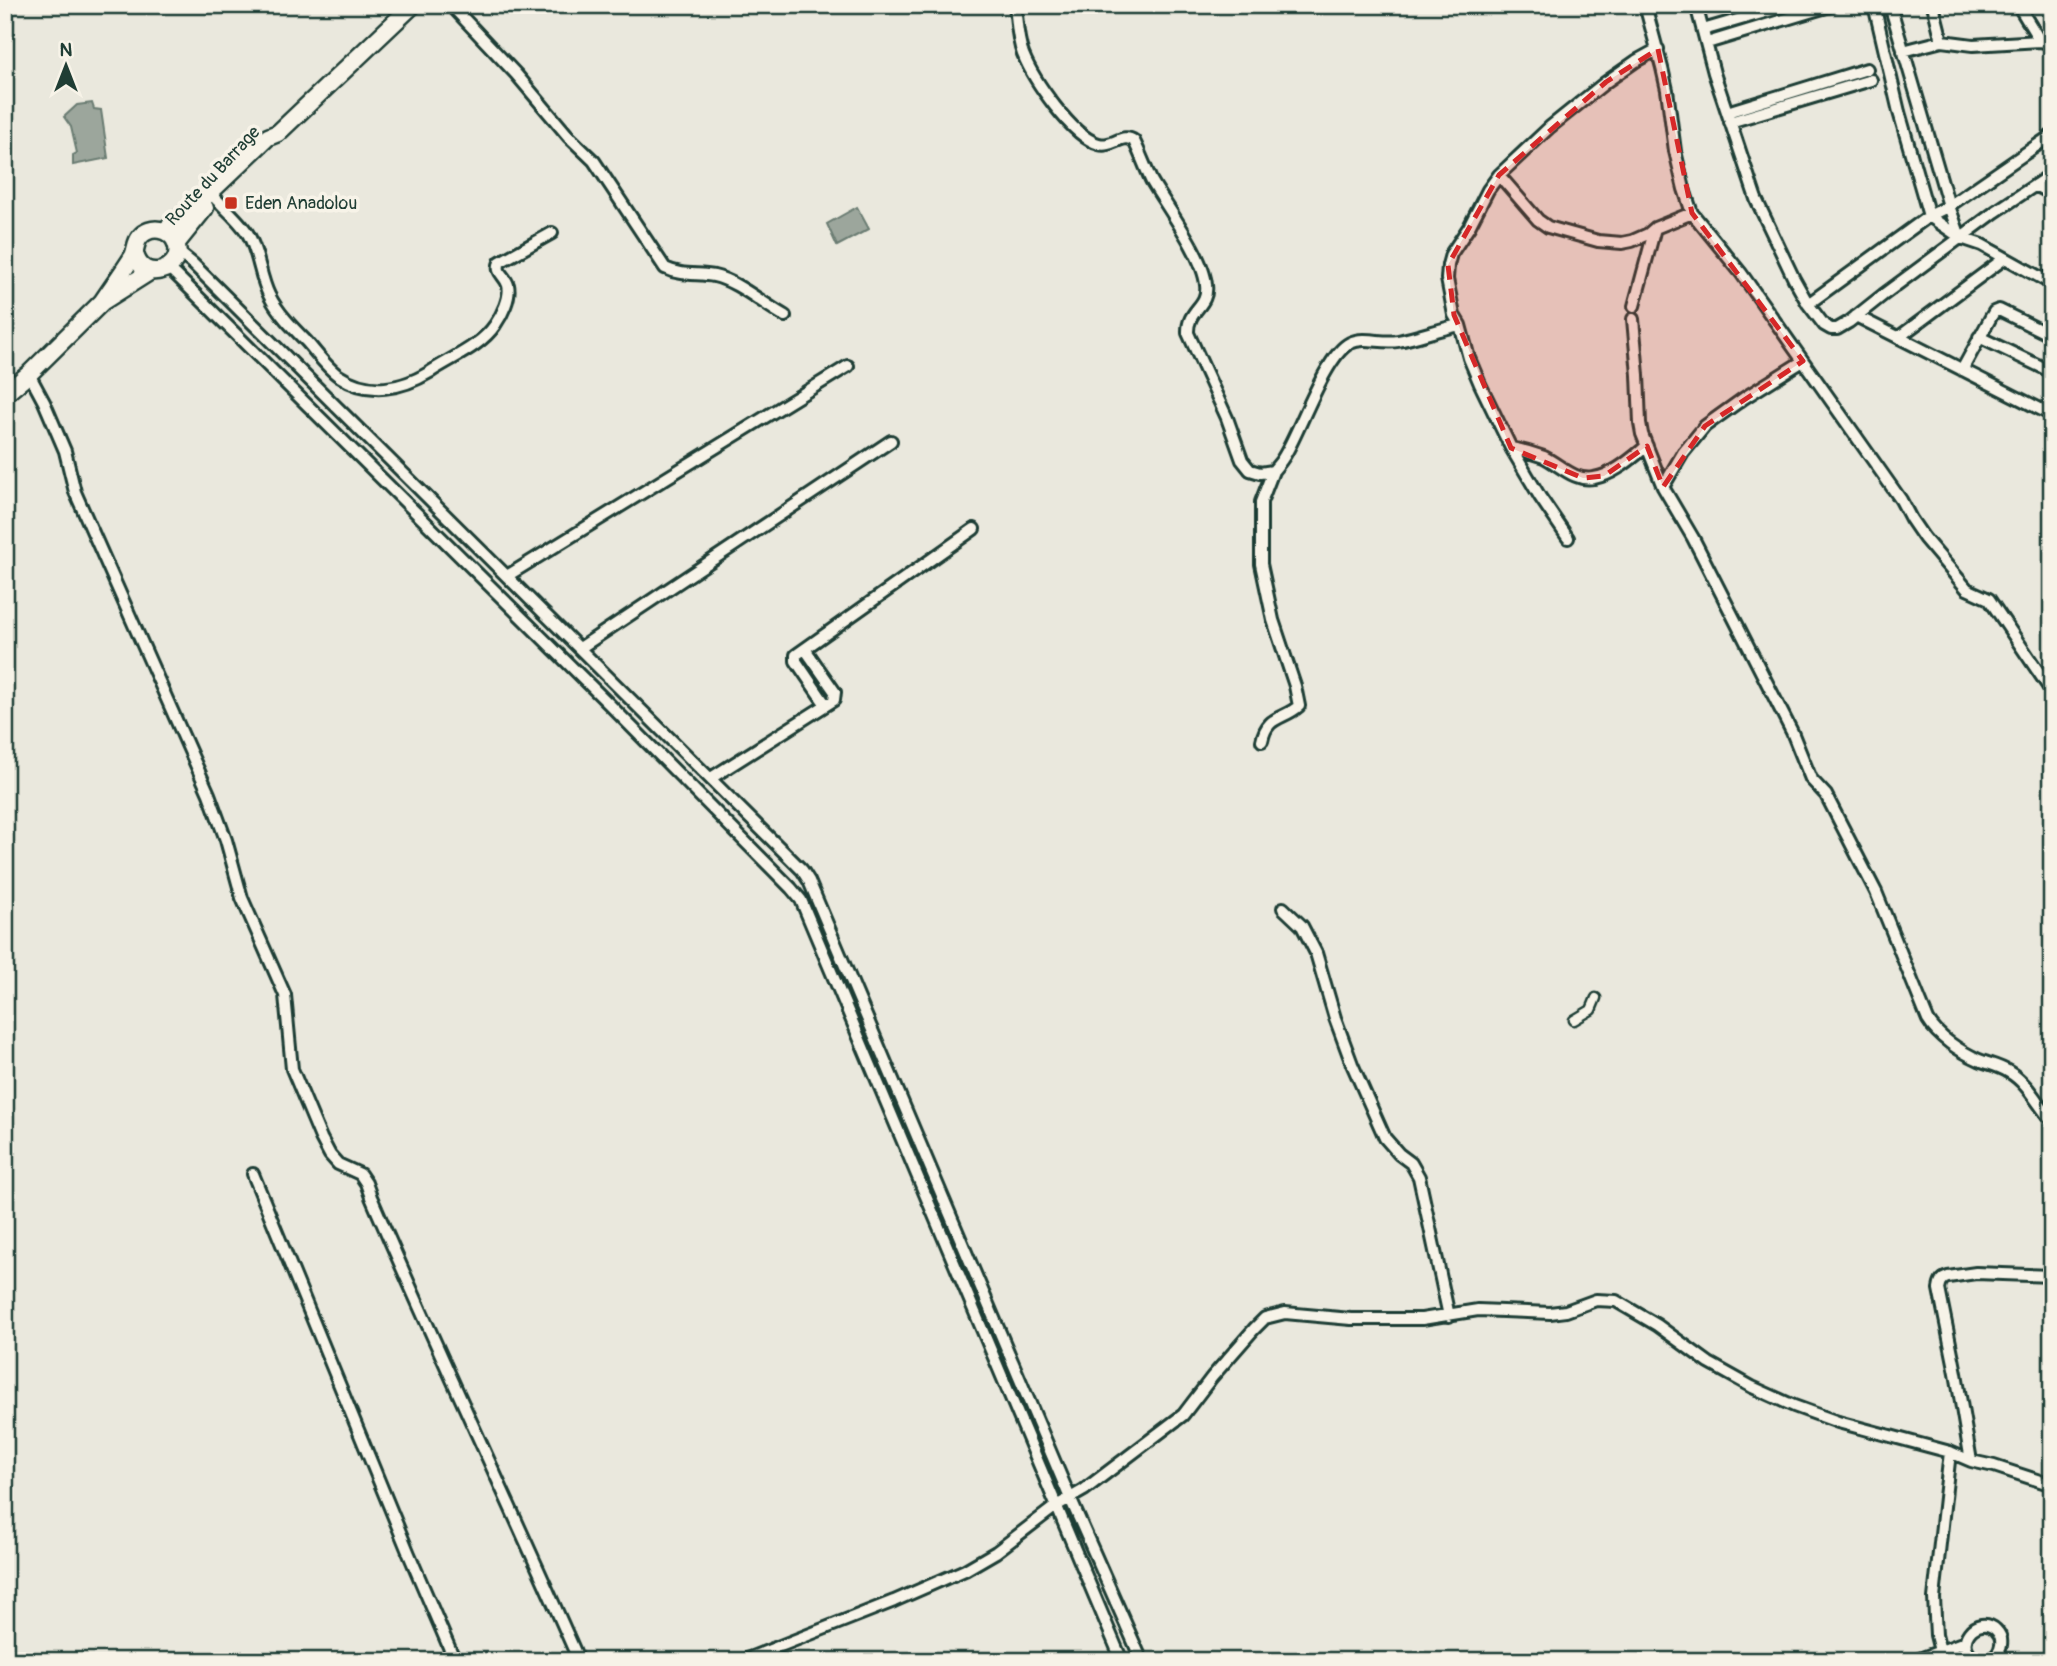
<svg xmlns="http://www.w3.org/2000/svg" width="2057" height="1666" font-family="Pangolin,sans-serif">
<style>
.water{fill:#9ca69c;stroke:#6a7c72;stroke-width:2}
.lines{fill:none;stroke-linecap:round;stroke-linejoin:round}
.pedestrian-casing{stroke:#1f3d34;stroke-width:13}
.minor-casing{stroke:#1f3d34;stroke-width:16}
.secondary-casing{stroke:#1f3d34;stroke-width:21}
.pedestrian{stroke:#f7f3e8;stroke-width:8}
.minor{stroke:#f7f3e8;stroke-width:10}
.secondary{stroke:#f7f3e8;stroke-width:16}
.marked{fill:#d62828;fill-opacity:0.2;stroke:#d62828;stroke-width:5;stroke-dasharray:14 9;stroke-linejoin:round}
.poi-dot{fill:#c8321e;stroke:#f7f3e8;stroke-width:2.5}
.labels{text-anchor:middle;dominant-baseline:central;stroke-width:7;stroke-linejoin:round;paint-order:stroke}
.street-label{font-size:18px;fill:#1f3d34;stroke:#f7f3e8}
.poi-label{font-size:18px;fill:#1f3d34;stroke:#f7f3e8;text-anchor:start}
</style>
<rect width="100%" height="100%" fill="#eae8dd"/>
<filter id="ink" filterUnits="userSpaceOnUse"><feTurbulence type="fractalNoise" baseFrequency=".0143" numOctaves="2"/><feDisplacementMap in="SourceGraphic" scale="14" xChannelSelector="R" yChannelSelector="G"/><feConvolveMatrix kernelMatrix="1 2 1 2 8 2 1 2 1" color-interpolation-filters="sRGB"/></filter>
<g filter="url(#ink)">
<path class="water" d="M 92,103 L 94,109 L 101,110 L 108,158 L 73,165 L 73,155 L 77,153 L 71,127 L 64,117 L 77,105 Z
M 857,207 L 869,229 L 837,246 L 827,224 Z"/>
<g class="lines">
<defs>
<path id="pedestrian" d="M 1574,1020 L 1591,1010 L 1596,998"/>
<path id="minor" d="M 451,5 L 516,74 L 569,137 L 594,161 L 665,268 C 681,276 697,273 714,276 C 737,281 763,304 785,316
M 1015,5 C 1017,21 1017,38 1023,54 C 1033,79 1072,137 1099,144 C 1112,148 1123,132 1134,141 C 1140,153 1145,167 1151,180 C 1166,206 1204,257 1206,285 C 1209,307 1187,309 1188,333 L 1227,418 L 1242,460 L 1250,470 L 1260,473 L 1273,471 C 1276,467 1280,463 1283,458 C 1299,434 1325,355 1350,343 C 1365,336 1382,344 1398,341 C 1419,337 1439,329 1460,325
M 1645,5 L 1662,68 L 1667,90 L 1675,151 L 1684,189 L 1692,213 L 1741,273 L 1901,500 L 1911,519 L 1924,538 L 1967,589 L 1989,599 L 2052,692
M 1696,5 L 1714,73 L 1756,199 L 1794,279 L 1808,304 L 1824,325 L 1831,329 L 1837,329 L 1849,322 L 1883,295 L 1995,212 L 2052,174
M 1874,5 L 1899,112 L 1929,216 L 1961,238 L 1982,245 L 2052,284
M 1890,5 L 1949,206 L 1960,237
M 1933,5 L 1942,41
M 2018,5 L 2040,41
M 1703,30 L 1789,5
M 1707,43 L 1833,5
M 1903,51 L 1942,41 L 1973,45 L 2040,41 L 2052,44
M 1727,112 L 1867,69
M 1730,122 L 1871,80
M 1499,175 L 1538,220 L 1548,227 L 1598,241 L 1622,243 L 1632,241 L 1648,234 L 1655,228 L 1692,213
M 2035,185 L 2052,194
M 216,199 C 227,210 240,221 248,234 C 258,250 260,277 269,295 C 278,313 292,327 306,341 C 316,352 327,368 339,376 C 369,396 402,389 430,372 C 451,358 481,346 495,325 C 502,315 511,297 508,285 C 505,275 495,273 500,262 L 552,233
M 177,251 L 193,264 L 802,870 L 809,881 L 1070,1498 L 1142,1661
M 168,267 L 609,704 L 791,888 L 801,900 L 1122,1661
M 1808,304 L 1929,216 L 1949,206 L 2052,135
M 1634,306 L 1655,228
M 1856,316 L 2052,415
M 1633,319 L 1638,375 L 1640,423 L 1642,434 L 1663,487 L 1693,538 L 1792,732 L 1811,779 L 1826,795 L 1876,892 L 1928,1020 C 1938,1037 1961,1052 1979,1060 C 1989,1064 2000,1066 2009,1072 C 2028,1083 2038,1105 2052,1121
M 1899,337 L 2005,258
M 1979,337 L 2052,372
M 1962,370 L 1991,317 L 1994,312 L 1999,310 L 2052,336
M 5,372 L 12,388
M 29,374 L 44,402 L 65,451 L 75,492 L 209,794 L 226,840 L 242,898 L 285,995 L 292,1069 L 321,1138 L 330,1155 L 338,1164 L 360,1174 L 366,1183 L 371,1197 C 438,1353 511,1506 579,1661
M 1647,446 C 1632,458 1614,475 1594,478 C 1575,482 1560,465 1544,457 C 1533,453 1522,450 1511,448 L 1480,384 L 1469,358 L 1460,325 L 1454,315 L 1447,279 L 1448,265 L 1451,254 L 1469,227 L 1488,190 L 1499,175 L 1550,127 L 1606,82 L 1636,61 L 1658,49
M 1511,448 L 1540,497 L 1568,538
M 1663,487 L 1683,453 L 1705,426 L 1744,398 L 1803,361
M 507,576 L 848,366
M 580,648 L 891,441
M 826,705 L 796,661 L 796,655 L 974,529
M 1262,741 C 1267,715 1283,720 1299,706 L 1295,686 L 1273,620 L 1261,564 L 1261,502 L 1273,471
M 711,778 L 834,700 L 835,692 L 805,649
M 1283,908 L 1302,926 L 1316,953 L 1335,1018 L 1352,1064 L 1385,1138 L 1399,1154 L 1411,1163 L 1419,1177 L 1449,1316
M 253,1174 L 409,1554 L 455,1661
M 1971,1461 L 1956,1373 L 1939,1289 C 1940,1283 1941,1279 1948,1277 L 1976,1273 L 2052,1276
M 1940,1651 L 1936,1635 L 1934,1598 L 1950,1452
M 742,1661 L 894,1601 L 965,1570 L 996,1552 L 1056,1506 L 1084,1490 L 1183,1415 L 1212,1377 L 1254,1329 L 1265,1318 L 1285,1313 L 1351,1319 L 1422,1319 L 1478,1310 L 1550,1313 L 1566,1311 L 1596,1300 L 1616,1301 L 1657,1325 L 1709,1363 L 1752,1387 L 1794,1406 L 1838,1422 L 1950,1452 L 1971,1461 L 1994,1466 L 2052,1485
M 1914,1661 L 1965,1642
M 1979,1661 C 1948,1645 1978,1612 1996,1630 C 2000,1634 2002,1639 2001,1645 C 2000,1653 1995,1657 1988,1661"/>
<path id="secondary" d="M 164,231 L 200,202 L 268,137 L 278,133 L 413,5
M 176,244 L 205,208
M 102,302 C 112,287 123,272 133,256 C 136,250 135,243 140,237 C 150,225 170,228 176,243 C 186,270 141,285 135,253
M 5,394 L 29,374 L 102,302 L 151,271"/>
</defs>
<use href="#pedestrian" class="pedestrian-casing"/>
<use href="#minor" class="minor-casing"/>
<use href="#secondary" class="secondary-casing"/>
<use href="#pedestrian" class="pedestrian"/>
<use href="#minor" class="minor"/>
<use href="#secondary" class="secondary"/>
</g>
</g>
<path class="marked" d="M 1658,49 L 1692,213 L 1803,361 L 1705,426 L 1663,487 L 1647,446 L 1604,476 L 1583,478 L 1511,448 L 1454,315 L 1448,265 L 1499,175 L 1606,82 Z"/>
<rect class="poi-dot" x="224" y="196" width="14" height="14" rx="3.5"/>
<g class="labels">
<g class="street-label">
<text transform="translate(213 176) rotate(-47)">Route du Barrage</text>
</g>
<g class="poi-label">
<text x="245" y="203">Eden Anadolou</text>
</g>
</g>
<rect width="2057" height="1666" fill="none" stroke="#f7f3e8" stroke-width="28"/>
<rect x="14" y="14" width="2029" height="1638" fill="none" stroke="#1f3d34" stroke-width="2.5" filter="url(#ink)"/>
<g transform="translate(66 66)" stroke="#f7f3e8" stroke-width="5" paint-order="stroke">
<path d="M0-5L12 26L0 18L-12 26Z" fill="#1f3d34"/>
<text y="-10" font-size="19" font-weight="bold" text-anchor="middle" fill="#1f3d34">N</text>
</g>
</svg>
